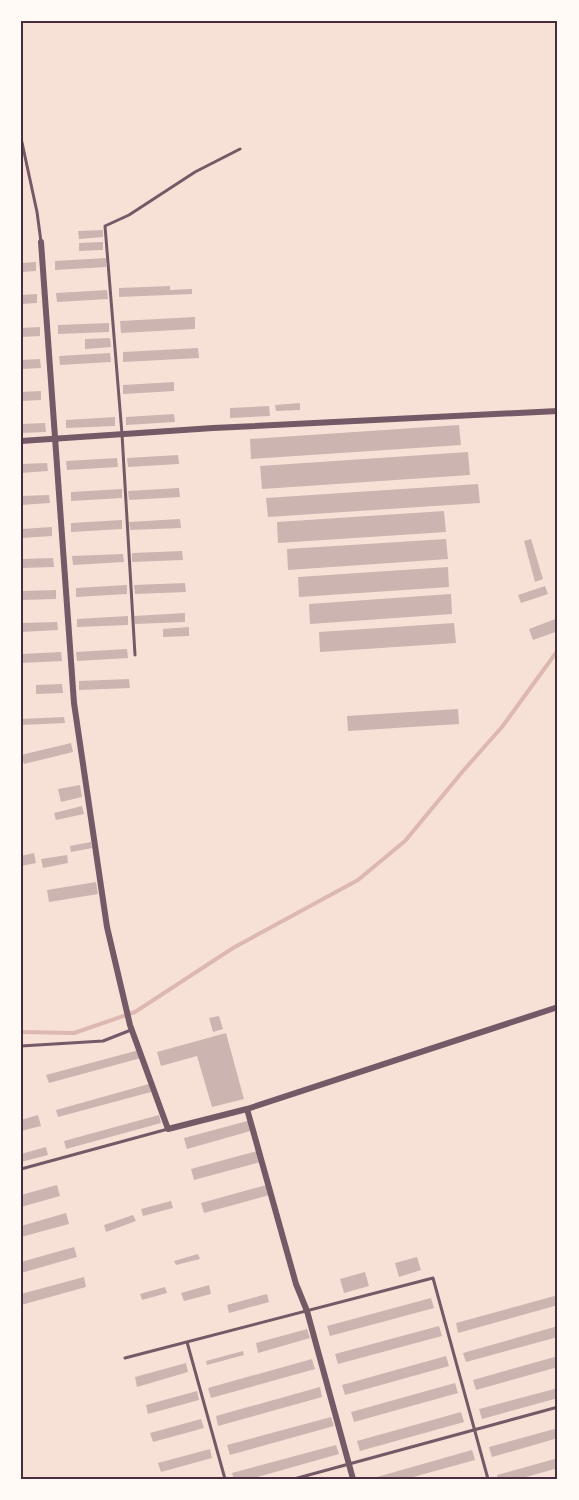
<svg xmlns="http://www.w3.org/2000/svg" width="579" height="1500" font-family="Karla,sans-serif">
<style>
.lines{fill:none;stroke-linecap:round;stroke-linejoin:round}
.stream{stroke:#dcb8b0;stroke-width:4}
.building{fill:#ccb4b1}
.service{stroke:#755966;stroke-width:3}
.minor{stroke:#755966;stroke-width:6}
.neatline{fill:none;stroke:#4a2c40;stroke-width:2}
</style>
<rect width="100%" height="100%" fill="#f7e1d7"/>
<g class="lines">
<path class="stream" d="M 21,1032 L 74,1033 L 135,1012 L 233,948 L 358,880 L 405,841 L 463,771 L 502,727 L 558,650"/>
</g>
<path class="building" d="M 103,230 L 103,237 L 79,239 L 78,231 Z
M 103,242 L 103,250 L 79,251 L 79,243 Z
M 106,258 L 106,267 L 55,270 L 55,261 Z
M 36,262 L 36,271 L 21,272 L 21,263 Z
M 170,286 L 170,290 L 192,289 L 192,294 L 119,297 L 119,288 Z
M 107,290 L 108,299 L 57,302 L 56,293 Z
M 37,294 L 37,303 L 21,304 L 21,295 Z
M 195,317 L 195,329 L 121,333 L 120,321 Z
M 109,323 L 109,332 L 58,334 L 58,325 Z
M 40,327 L 40,336 L 21,337 L 21,328 Z
M 110,338 L 111,347 L 85,349 L 85,339 Z
M 198,348 L 199,358 L 123,362 L 123,352 Z
M 110,353 L 111,362 L 60,365 L 59,356 Z
M 40,359 L 41,368 L 21,369 L 21,360 Z
M 174,382 L 174,391 L 123,394 L 123,385 Z
M 41,391 L 41,400 L 21,401 L 21,392 Z
M 300,403 L 300,410 L 276,411 L 275,405 Z
M 269,406 L 270,416 L 230,418 L 230,408 Z
M 174,414 L 175,422 L 126,425 L 126,417 Z
M 115,417 L 115,426 L 66,428 L 66,420 Z
M 45,423 L 46,432 L 21,433 L 21,424 Z
M 459,425 L 461,445 L 251,459 L 250,439 Z
M 468,452 L 470,475 L 262,489 L 260,466 Z
M 178,455 L 179,464 L 128,467 L 127,458 Z
M 117,458 L 118,467 L 67,470 L 66,461 Z
M 47,463 L 48,471 L 21,473 L 21,464 Z
M 478,484 L 480,503 L 268,517 L 266,498 Z
M 179,488 L 180,497 L 129,500 L 128,491 Z
M 122,489 L 122,498 L 71,501 L 71,492 Z
M 49,495 L 50,503 L 21,505 L 21,496 Z
M 444,511 L 446,532 L 278,543 L 277,522 Z
M 180,519 L 181,528 L 130,530 L 129,522 Z
M 122,520 L 122,529 L 71,532 L 71,523 Z
M 52,527 L 52,536 L 21,538 L 21,529 Z
M 446,539 L 448,559 L 288,570 L 287,549 Z
M 531,539 L 543,579 L 535,582 L 524,541 Z
M 182,551 L 183,560 L 132,562 L 132,553 Z
M 123,554 L 124,562 L 73,565 L 72,556 Z
M 53,558 L 54,567 L 21,568 L 21,559 Z
M 448,567 L 449,587 L 299,597 L 298,577 Z
M 185,583 L 186,592 L 135,594 L 134,585 Z
M 127,585 L 127,594 L 76,597 L 76,588 Z
M 545,586 L 548,594 L 521,603 L 518,595 Z
M 56,590 L 56,599 L 21,600 L 21,591 Z
M 451,594 L 452,614 L 310,624 L 309,604 Z
M 185,613 L 185,622 L 135,624 L 134,616 Z
M 128,616 L 128,625 L 77,627 L 77,619 Z
M 558,618 L 558,631 L 533,640 L 529,629 Z
M 57,622 L 58,630 L 21,632 L 21,623 Z
M 454,623 L 456,643 L 320,652 L 319,632 Z
M 189,627 L 189,636 L 163,637 L 163,629 Z
M 127,649 L 128,658 L 77,661 L 76,652 Z
M 61,652 L 62,661 L 21,663 L 21,654 Z
M 129,679 L 130,688 L 79,690 L 79,681 Z
M 62,684 L 63,693 L 36,694 L 36,685 Z
M 458,709 L 459,724 L 348,731 L 347,716 Z
M 64,717 L 65,723 L 21,725 L 21,719 Z
M 71,743 L 73,752 L 24,764 L 21,755 Z
M 80,785 L 82,797 L 61,802 L 58,789 Z
M 82,806 L 84,814 L 56,820 L 54,813 Z
M 91,842 L 92,848 L 71,852 L 70,846 Z
M 34,853 L 36,863 L 21,866 L 21,856 Z
M 67,855 L 68,863 L 43,868 L 41,859 Z
M 96,882 L 98,894 L 49,902 L 47,890 Z
M 219,1016 L 223,1029 L 213,1032 L 209,1018 Z
M 226,1033 L 244,1099 L 212,1107 L 197,1056 L 161,1066 L 157,1052 Z
M 139,1050 L 141,1058 L 49,1083 L 46,1075 Z
M 149,1084 L 151,1092 L 58,1117 L 56,1110 Z
M 38,1115 L 41,1126 L 21,1131 L 21,1120 Z
M 159,1115 L 161,1123 L 66,1149 L 64,1141 Z
M 251,1120 L 254,1130 L 187,1149 L 184,1138 Z
M 46,1147 L 48,1155 L 21,1162 L 21,1154 Z
M 261,1150 L 264,1161 L 194,1180 L 191,1169 Z
M 270,1184 L 273,1194 L 204,1213 L 201,1203 Z
M 57,1185 L 60,1196 L 21,1207 L 21,1195 Z
M 171,1201 L 173,1208 L 143,1216 L 141,1209 Z
M 66,1213 L 69,1224 L 21,1237 L 21,1226 Z
M 133,1215 L 136,1221 L 106,1232 L 104,1225 Z
M 74,1247 L 77,1257 L 21,1273 L 21,1262 Z
M 198,1254 L 200,1259 L 176,1265 L 174,1261 Z
M 417,1257 L 421,1270 L 399,1277 L 395,1263 Z
M 365,1272 L 369,1286 L 344,1293 L 340,1279 Z
M 84,1277 L 86,1287 L 21,1305 L 21,1294 Z
M 209,1285 L 211,1294 L 184,1301 L 181,1293 Z
M 165,1287 L 167,1293 L 142,1300 L 140,1294 Z
M 267,1294 L 269,1302 L 229,1313 L 227,1305 Z
M 558,1295 L 558,1305 L 458,1333 L 456,1323 Z
M 431,1298 L 434,1308 L 330,1336 L 327,1326 Z
M 439,1326 L 442,1336 L 338,1364 L 335,1354 Z
M 558,1326 L 558,1337 L 466,1362 L 463,1353 Z
M 307,1329 L 310,1338 L 258,1353 L 256,1343 Z
M 243,1351 L 244,1355 L 207,1365 L 206,1361 Z
M 446,1356 L 449,1366 L 345,1395 L 342,1385 Z
M 558,1356 L 558,1367 L 476,1390 L 473,1380 Z
M 312,1359 L 315,1369 L 211,1398 L 208,1388 Z
M 186,1363 L 188,1372 L 137,1387 L 135,1377 Z
M 455,1383 L 458,1393 L 354,1422 L 351,1412 Z
M 320,1387 L 322,1397 L 218,1426 L 216,1416 Z
M 558,1388 L 558,1398 L 482,1419 L 479,1409 Z
M 197,1391 L 199,1400 L 148,1414 L 146,1405 Z
M 461,1412 L 464,1422 L 360,1451 L 357,1441 Z
M 331,1417 L 334,1426 L 230,1455 L 227,1445 Z
M 201,1419 L 204,1428 L 153,1442 L 150,1433 Z
M 558,1428 L 558,1438 L 492,1457 L 489,1447 Z
M 336,1445 L 339,1454 L 250,1479 L 234,1479 L 232,1473 Z
M 210,1449 L 212,1458 L 161,1472 L 158,1463 Z
M 472,1450 L 475,1460 L 406,1479 L 370,1479 Z
M 558,1458 L 558,1468 L 519,1479 L 498,1479 L 497,1475 Z"/>
<g class="lines">
<path class="service" d="M 21,138 L 37,212 L 41,242
M 135,655 L 122,434 L 105,226 L 129,215 L 195,172 L 240,149
M 21,1046 L 103,1041 L 131,1030
M 21,1169 L 168,1129
M 187,1342 L 225,1479
M 125,1358 L 433,1278 L 488,1479
M 294,1479 L 558,1407"/>
<path class="minor" d="M 41,242 L 74,703 L 107,927 L 130,1025 L 168,1129 L 247,1109 L 296,1284 L 307,1311 L 353,1479
M 21,441 L 213,428 L 558,411
M 247,1109 L 558,1007"/>
</g>
<rect width="579" height="1500" fill="none" stroke="#fffaf5" stroke-width="45"/>
<rect x="22" y="22" width="534" height="1456" class="neatline"/>
</svg>
